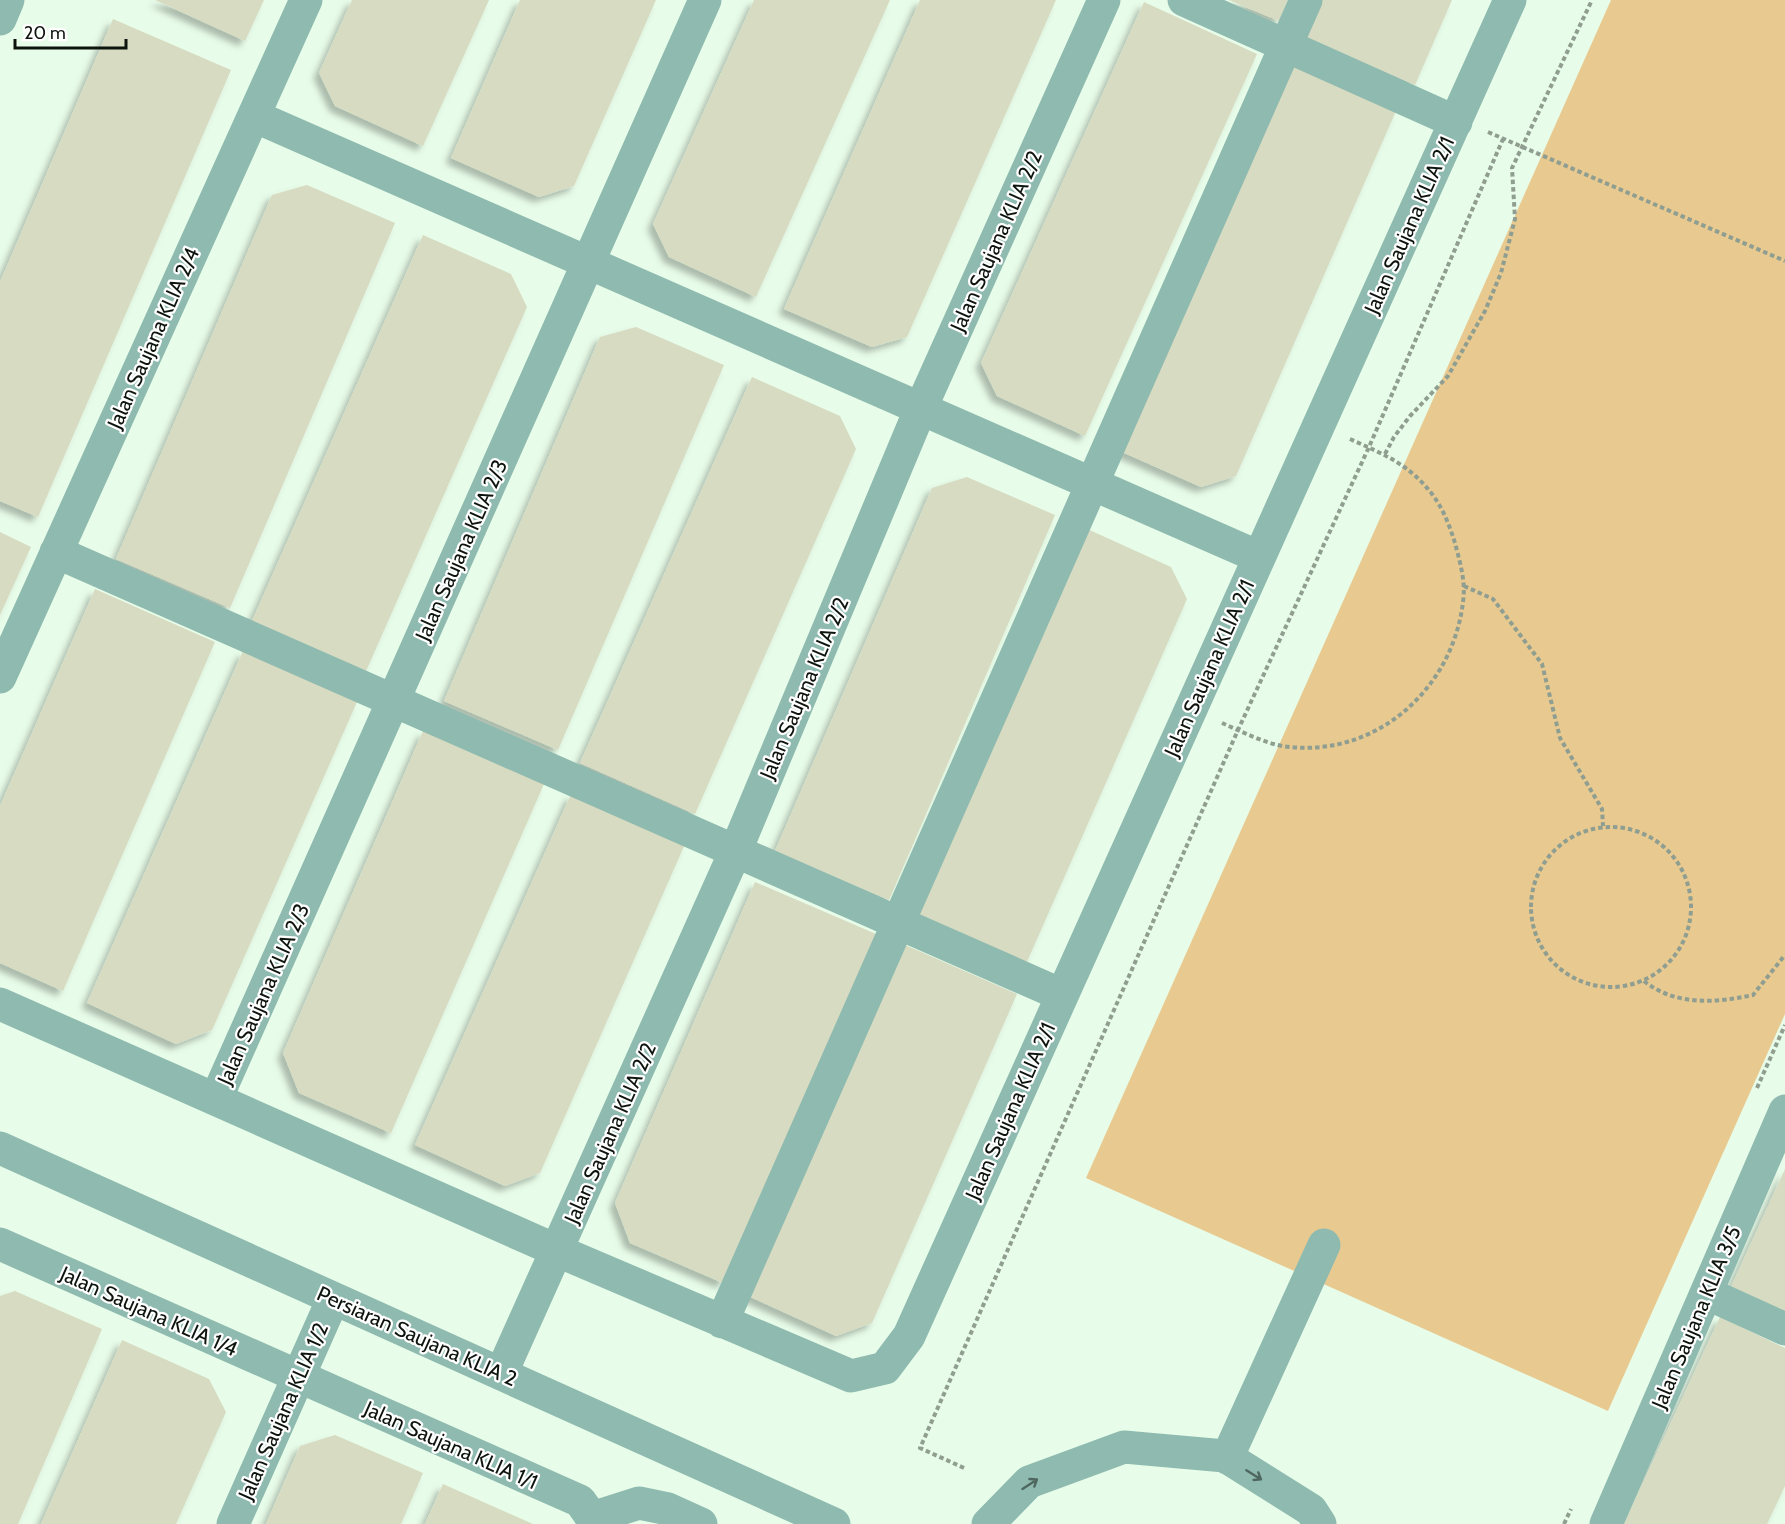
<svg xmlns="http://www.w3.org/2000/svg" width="1785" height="1524" font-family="Cabin,sans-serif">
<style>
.green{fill:#e8ca91}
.building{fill:#d6dbc1;filter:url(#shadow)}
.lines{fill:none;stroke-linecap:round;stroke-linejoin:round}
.path{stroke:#8f9e90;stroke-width:4;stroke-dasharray:4.5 3;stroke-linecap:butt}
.minor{stroke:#8fbab0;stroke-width:33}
.oneway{stroke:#4e675f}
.labels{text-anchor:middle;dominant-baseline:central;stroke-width:4.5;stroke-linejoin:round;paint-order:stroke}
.street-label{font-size:21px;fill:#0d140e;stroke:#fff}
</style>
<defs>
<filter id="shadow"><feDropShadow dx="-5.5" dy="5.5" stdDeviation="3" flood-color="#0004"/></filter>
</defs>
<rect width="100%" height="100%" fill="#e8fde9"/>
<path class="green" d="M 1611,0 L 1785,0 L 1785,1014 L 1608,1411 L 1086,1178 Z"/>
<path class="building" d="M 155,0 L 264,0 L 245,41 Z
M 352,0 L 489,0 L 423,146 L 335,106 L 319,73 Z
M 520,0 L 656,0 L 574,186 L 539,197 L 451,158 Z
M 754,0 L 890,0 L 756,297 L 669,257 L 653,224 Z
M 920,0 L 1056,0 L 907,337 L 872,347 L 784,309 Z
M 1229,0 L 1288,0 L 1279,21 Z
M 1316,0 L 1452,0 L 1415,85 L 1301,34 Z
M 1144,2 L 1257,54 L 1085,436 L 997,396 L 981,363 Z
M 113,19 L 231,70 L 38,517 L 0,501 L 0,282 Z
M 1282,61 L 1396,111 L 1236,476 L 1201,487 L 1113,448 Z
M 307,185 L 395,223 L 230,608 L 116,559 L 272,195 Z
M 423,235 L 511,274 L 527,307 L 366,671 L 252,621 Z
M 636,327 L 724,365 L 558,750 L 444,701 L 600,337 Z
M 752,377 L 840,416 L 856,449 L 695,814 L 580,763 Z
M 967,477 L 1055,515 L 889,900 L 775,851 L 932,488 Z
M 1083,527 L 1171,567 L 1187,599 L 1026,964 L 912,914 Z
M 0,532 L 31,547 L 0,615 Z
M 95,589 L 215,642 L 63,991 L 0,963 L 0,806 Z
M 243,651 L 357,702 L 212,1030 L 176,1044 L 87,1003 Z
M 423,731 L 544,784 L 391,1133 L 299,1093 L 283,1053 Z
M 571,794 L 685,844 L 540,1173 L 505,1186 L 415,1145 Z
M 755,882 L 876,934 L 723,1283 L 630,1243 L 615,1203 Z
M 903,944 L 1017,994 L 872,1323 L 836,1336 L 746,1295 Z
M 1785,1169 L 1785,1314 L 1730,1289 Z
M 15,1291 L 102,1329 L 18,1524 L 0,1524 L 0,1296 Z
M 1720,1317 L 1785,1348 L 1785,1486 L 1767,1524 L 1624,1524 Z
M 122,1340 L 209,1379 L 226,1412 L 176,1524 L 41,1524 Z
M 335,1435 L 423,1473 L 401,1524 L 266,1524 L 300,1446 Z
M 443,1484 L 533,1524 L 425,1524 Z"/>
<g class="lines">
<path class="path" d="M 1488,132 L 1785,261
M 1385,454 L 1394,437 L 1410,416 L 1448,376 L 1485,311 L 1501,273 L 1515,219 L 1512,168 L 1592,0
M 1464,586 L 1493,599 L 1542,664 L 1560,738 L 1602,809 L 1603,826
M 1222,723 C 1243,732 1267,745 1290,747 C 1379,756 1453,687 1463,602 C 1466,582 1460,562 1455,543 C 1450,527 1443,508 1432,494 C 1409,464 1383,454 1350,439
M1531 907a80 80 0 1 1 160 0a80 80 0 1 1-160 0Z
M 1644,981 C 1675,1006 1716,1003 1753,995 L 1785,955
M 1757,1088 L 1785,1025
M 964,1468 L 920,1448 L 1238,730 L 1369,447 L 1503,139
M 1564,1524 L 1571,1509"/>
<path class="minor" d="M 1184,0 L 1456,122
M 0,19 L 8,0
M 254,116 L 1259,557
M 56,552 L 1062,995
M 0,677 L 306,0
M 0,1004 L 558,1251 L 851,1376 L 885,1368 L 909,1336 L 1510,0
M 216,1099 L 705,0
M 0,1148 L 834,1524
M 0,1244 L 580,1501 L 592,1518 L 592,1524
M 1706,1293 L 1785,1329
M 722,1322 C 918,882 1109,439 1306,0
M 501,1374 L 736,850 L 920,410 L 1104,0
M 1227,1458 L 1324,1245
M 592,1518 L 639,1503 L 668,1509 L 701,1524
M 233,1524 L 333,1299
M 988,1524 L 1029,1482 L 1124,1447 L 1225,1456 L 1311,1510 L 1320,1524
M 1606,1524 L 1785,1111"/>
</g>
<defs><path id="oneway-shaft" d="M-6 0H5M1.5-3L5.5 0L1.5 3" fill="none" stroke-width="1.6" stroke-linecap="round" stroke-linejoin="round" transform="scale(1.5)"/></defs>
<g class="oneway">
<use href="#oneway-shaft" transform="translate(1254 1475) rotate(32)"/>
<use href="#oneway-shaft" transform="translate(1030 1484) rotate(-33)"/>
</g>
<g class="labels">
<g class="street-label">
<text transform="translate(1409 225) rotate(-66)">Jalan Saujana KLIA 2/1</text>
<text transform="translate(996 241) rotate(-66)">Jalan Saujana KLIA 2/2</text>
<text transform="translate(153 338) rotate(-66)">Jalan Saujana KLIA 2/4</text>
<text transform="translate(461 550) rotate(-66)">Jalan Saujana KLIA 2/3</text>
<text transform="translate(1209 668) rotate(-66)">Jalan Saujana KLIA 2/1</text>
<text transform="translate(804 688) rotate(-67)">Jalan Saujana KLIA 2/2</text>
<text transform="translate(263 994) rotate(-66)">Jalan Saujana KLIA 2/3</text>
<text transform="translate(1010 1111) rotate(-66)">Jalan Saujana KLIA 2/1</text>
<text transform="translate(610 1133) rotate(-66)">Jalan Saujana KLIA 2/2</text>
<text transform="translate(149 1311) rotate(24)">Jalan Saujana KLIA 1/4</text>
<text transform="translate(1696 1317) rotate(-67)">Jalan Saujana KLIA 3/5</text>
<text transform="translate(417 1336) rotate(24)">Persiaran Saujana KLIA 2</text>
<text transform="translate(283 1411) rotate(-66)">Jalan Saujana KLIA 1/2</text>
<text transform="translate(451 1445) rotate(24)">Jalan Saujana KLIA 1/1</text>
</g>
</g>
<path d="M15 39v9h111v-9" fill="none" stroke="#0d140e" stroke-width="3"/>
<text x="24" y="39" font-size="18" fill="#0d140e" stroke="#ffffff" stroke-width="4.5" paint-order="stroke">20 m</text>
</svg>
